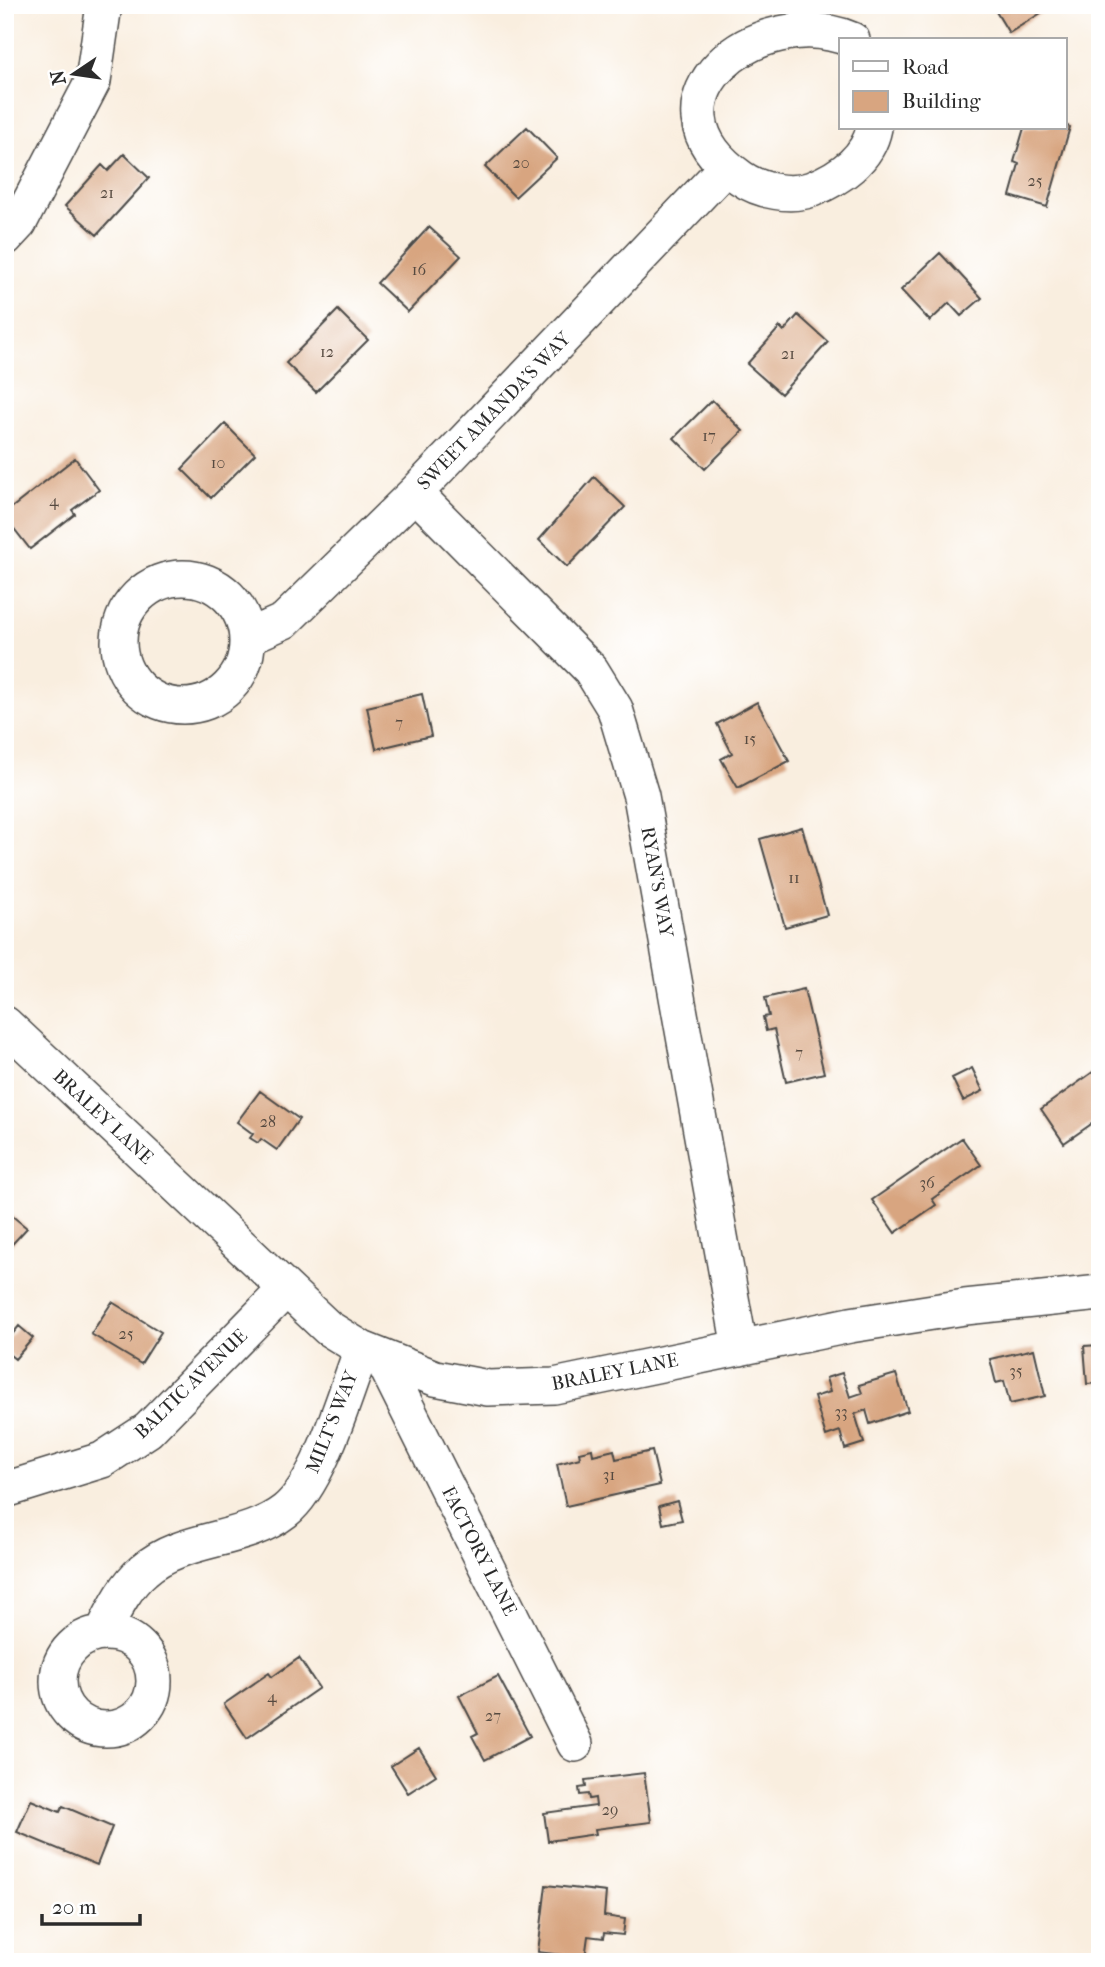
<svg xmlns="http://www.w3.org/2000/svg" width="1105" height="1967" font-family="'IM FELL French Canon',serif">
<style>
.building{fill:#d8a580}
.lines{fill:none;stroke-linecap:round;stroke-linejoin:round}
.street-casing{stroke:#4a4846;stroke-width:38}
.street{stroke:#fff;stroke-width:35}
.labels{text-anchor:middle;dominant-baseline:central;stroke-width:6;stroke-linejoin:round;paint-order:stroke}
.number-label{font-size:16px;fill:#564a40}
.street-label{font-size:19px;fill:#2b2b2b;stroke:#fff}
</style>
<rect width="100%" height="100%" fill="#fff"/>
<filter id="ink" filterUnits="userSpaceOnUse"><feTurbulence type="fractalNoise" baseFrequency=".0143" numOctaves="2"/><feDisplacementMap in="SourceGraphic" scale="14" xChannelSelector="R" yChannelSelector="G"/><feConvolveMatrix kernelMatrix="1 2 1 2 8 2 1 2 1" color-interpolation-filters="sRGB"/></filter>
<filter id="wash" filterUnits="userSpaceOnUse"><feTurbulence type="fractalNoise" baseFrequency=".00686" numOctaves="4" result="noise"/><feDisplacementMap in="SourceGraphic" scale="28" xChannelSelector="R" yChannelSelector="G"/><feGaussianBlur stdDeviation="1.57" result="paint"/><feColorMatrix in="noise" values="0 0 0 0 0 0 0 0 0 0 0 0 0 0 0 0 0 1.4 0 .05"/><feComposite in="paint" operator="in"/></filter>
<g filter="url(#wash)">
<rect width="100%" height="100%" fill="#f9eedf"/>
<g id="blocks">
<path class="building" d="M 992,5 L 1036,5 L 1041,13 L 1009,33 Z
M 1065,125 L 1070,127 L 1047,207 L 1010,196 L 1019,164 L 1014,162 L 1024,128 Z
M 527,127 L 557,158 L 515,197 L 485,167 Z
M 124,154 L 149,178 L 97,235 L 65,206 L 102,165 L 108,171 Z
M 429,227 L 461,256 L 408,312 L 377,283 Z
M 940,253 L 982,298 L 961,316 L 949,303 L 930,321 L 901,290 Z
M 338,310 L 368,340 L 316,392 L 286,363 Z
M 798,315 L 828,342 L 781,394 L 747,364 L 780,327 L 784,331 Z
M 712,400 L 743,431 L 705,469 L 674,438 Z
M 225,424 L 255,454 L 211,498 L 182,469 Z
M 75,458 L 99,490 L 72,510 L 75,514 L 30,549 L 5,517 L 5,513 Z
M 594,477 L 625,507 L 567,567 L 539,540 Z
M 422,694 L 431,736 L 376,749 L 367,707 Z
M 757,702 L 789,761 L 738,788 L 721,759 L 732,753 L 717,724 Z
M 802,827 L 827,915 L 785,927 L 760,839 Z
M 804,989 L 824,1073 L 786,1082 L 774,1029 L 766,1031 L 763,1017 L 769,1016 L 765,998 Z
M 1100,1067 L 1100,1118 L 1064,1143 L 1041,1109 Z
M 972,1068 L 983,1091 L 963,1101 L 952,1078 Z
M 260,1091 L 299,1119 L 277,1150 L 261,1139 L 258,1143 L 250,1138 L 253,1134 L 237,1122 Z
M 962,1138 L 981,1165 L 932,1199 L 936,1205 L 895,1233 L 872,1200 Z
M 5,1210 L 27,1228 L 5,1252 Z
M 112,1302 L 161,1332 L 141,1364 L 91,1334 Z
M 19,1326 L 33,1338 L 15,1359 L 5,1351 L 5,1343 Z
M 1100,1345 L 1100,1383 L 1087,1384 L 1084,1346 Z
M 1034,1349 L 1045,1396 L 1010,1404 L 1004,1381 L 996,1383 L 990,1359 Z
M 842,1373 L 850,1397 L 862,1393 L 859,1385 L 896,1374 L 908,1411 L 870,1424 L 866,1410 L 855,1414 L 864,1443 L 845,1449 L 840,1431 L 826,1436 L 814,1397 L 830,1392 L 826,1378 Z
M 592,1449 L 593,1455 L 614,1450 L 616,1459 L 652,1451 L 660,1485 L 566,1506 L 557,1464 L 580,1458 L 579,1452 Z
M 677,1501 L 682,1520 L 663,1524 L 659,1506 Z
M 299,1658 L 319,1688 L 247,1738 L 224,1704 L 269,1673 L 272,1677 Z
M 498,1676 L 530,1736 L 485,1760 L 472,1736 L 478,1733 L 459,1696 Z
M 419,1748 L 436,1775 L 408,1793 L 391,1766 Z
M 644,1773 L 651,1822 L 595,1829 L 596,1834 L 548,1841 L 544,1813 L 596,1806 L 595,1798 L 589,1799 L 588,1794 L 580,1795 L 579,1788 L 586,1787 L 585,1780 Z
M 31,1800 L 60,1812 L 63,1806 L 112,1827 L 97,1865 L 17,1832 Z
M 546,1885 L 606,1892 L 604,1916 L 625,1919 L 623,1935 L 604,1933 L 603,1938 L 588,1936 L 585,1958 L 538,1952 Z"/>
</g>
</g>
<g filter="url(#ink)">
<use href="#blocks" fill-opacity="0" stroke="#4a4846" stroke-width="2"/>
<g class="lines">
<defs>
<path id="street" d="M 852,40 C 760,0 631,101 741,178 C 760,191 790,197 812,189 C 839,178 868,159 874,128
M 5,238 L 19,223 L 93,81 L 104,5
M 415,493 L 591,670 L 615,709 L 641,796 L 740,1348
M119 642a64 64 0 1 1 128 0a64 64 0 1 1-128 0Z
M 248,637 L 284,621 L 415,493 L 726,167
M 5,1024 L 328,1328 L 362,1349 L 435,1378 L 488,1388 L 554,1386 L 850,1325 L 965,1307 L 1100,1293
M 382,1358 L 575,1744
M 5,1490 L 102,1460 L 148,1430 L 286,1289
M 103,1632 C 114,1610 125,1586 144,1570 C 182,1536 244,1543 285,1511 C 320,1484 346,1391 362,1349
M58 1681a48 48 0 1 1 96 0a48 48 0 1 1-96 0Z"/>
</defs>
<use href="#street" class="street-casing"/>
<use href="#street" class="street"/>
</g>
</g>
<g class="labels">
<g class="number-label">
<text x="521" y="162">20</text>
<text x="1035" y="180">25</text>
<text x="107" y="192">21</text>
<text x="419" y="269">16</text>
<text x="327" y="351">12</text>
<text x="788" y="353">21</text>
<text x="709" y="435">17</text>
<text x="218" y="462">10</text>
<text x="54" y="500">4</text>
<text x="399" y="722">7</text>
<text x="750" y="738">15</text>
<text x="794" y="877">11</text>
<text x="799" y="1052">7</text>
<text x="268" y="1121">28</text>
<text x="927" y="1182">36</text>
<text x="126" y="1333">25</text>
<text x="1016" y="1370">35</text>
<text x="841" y="1411">33</text>
<text x="609" y="1474">31</text>
<text x="272" y="1696">4</text>
<text x="493" y="1715">27</text>
<text x="610" y="1809">29</text>
</g>
<g class="street-label">
<text transform="translate(494 411) rotate(-46)">SWEET AMANDA'S WAY</text>
<text transform="translate(657 882) rotate(80)">RYAN'S WAY</text>
<text transform="translate(103 1117) rotate(43)">BRALEY LANE</text>
<text transform="translate(615 1372) rotate(-11)">BRALEY LANE</text>
<text transform="translate(191 1384) rotate(-44)">BALTIC AVENUE</text>
<text transform="translate(332 1422) rotate(-68)">MILT'S WAY</text>
<text transform="translate(479 1551) rotate(63)">FACTORY LANE</text>
</g>
</g>
<rect width="1105" height="1967" fill="none" stroke="#fff" stroke-width="28"/>
<rect x="839" y="38" width="228" height="91" fill="#ffffff" stroke="#aaaaaa" stroke-width="2"/>
<rect x="853" y="61" width="35" height="10" fill="#ffffff" stroke="#aaaaaa" stroke-width="2"/>
<text x="902" y="74" font-size="21" fill="#2b2b2b">Road</text>
<rect x="853" y="91" width="35" height="21" fill="#d8a580" stroke="#aaaaaa" stroke-width="2"/>
<text x="902" y="108" font-size="21" fill="#2b2b2b">Building</text>
<g transform="translate(74 74) rotate(257)" stroke="#ffffff" stroke-width="5" paint-order="stroke">
<path d="M0-5L12 26L0 18L-12 26Z" fill="#2b2b2b"/>
<text y="-10" font-size="19" font-weight="bold" text-anchor="middle" fill="#2b2b2b">N</text>
</g>
<path d="M42 1914v10h98v-10" fill="none" stroke="#2b2b2b" stroke-width="3.5"/>
<text x="52" y="1914" font-size="21" fill="#2b2b2b" stroke="#ffffff" stroke-width="5" paint-order="stroke">20 m</text>
</svg>
